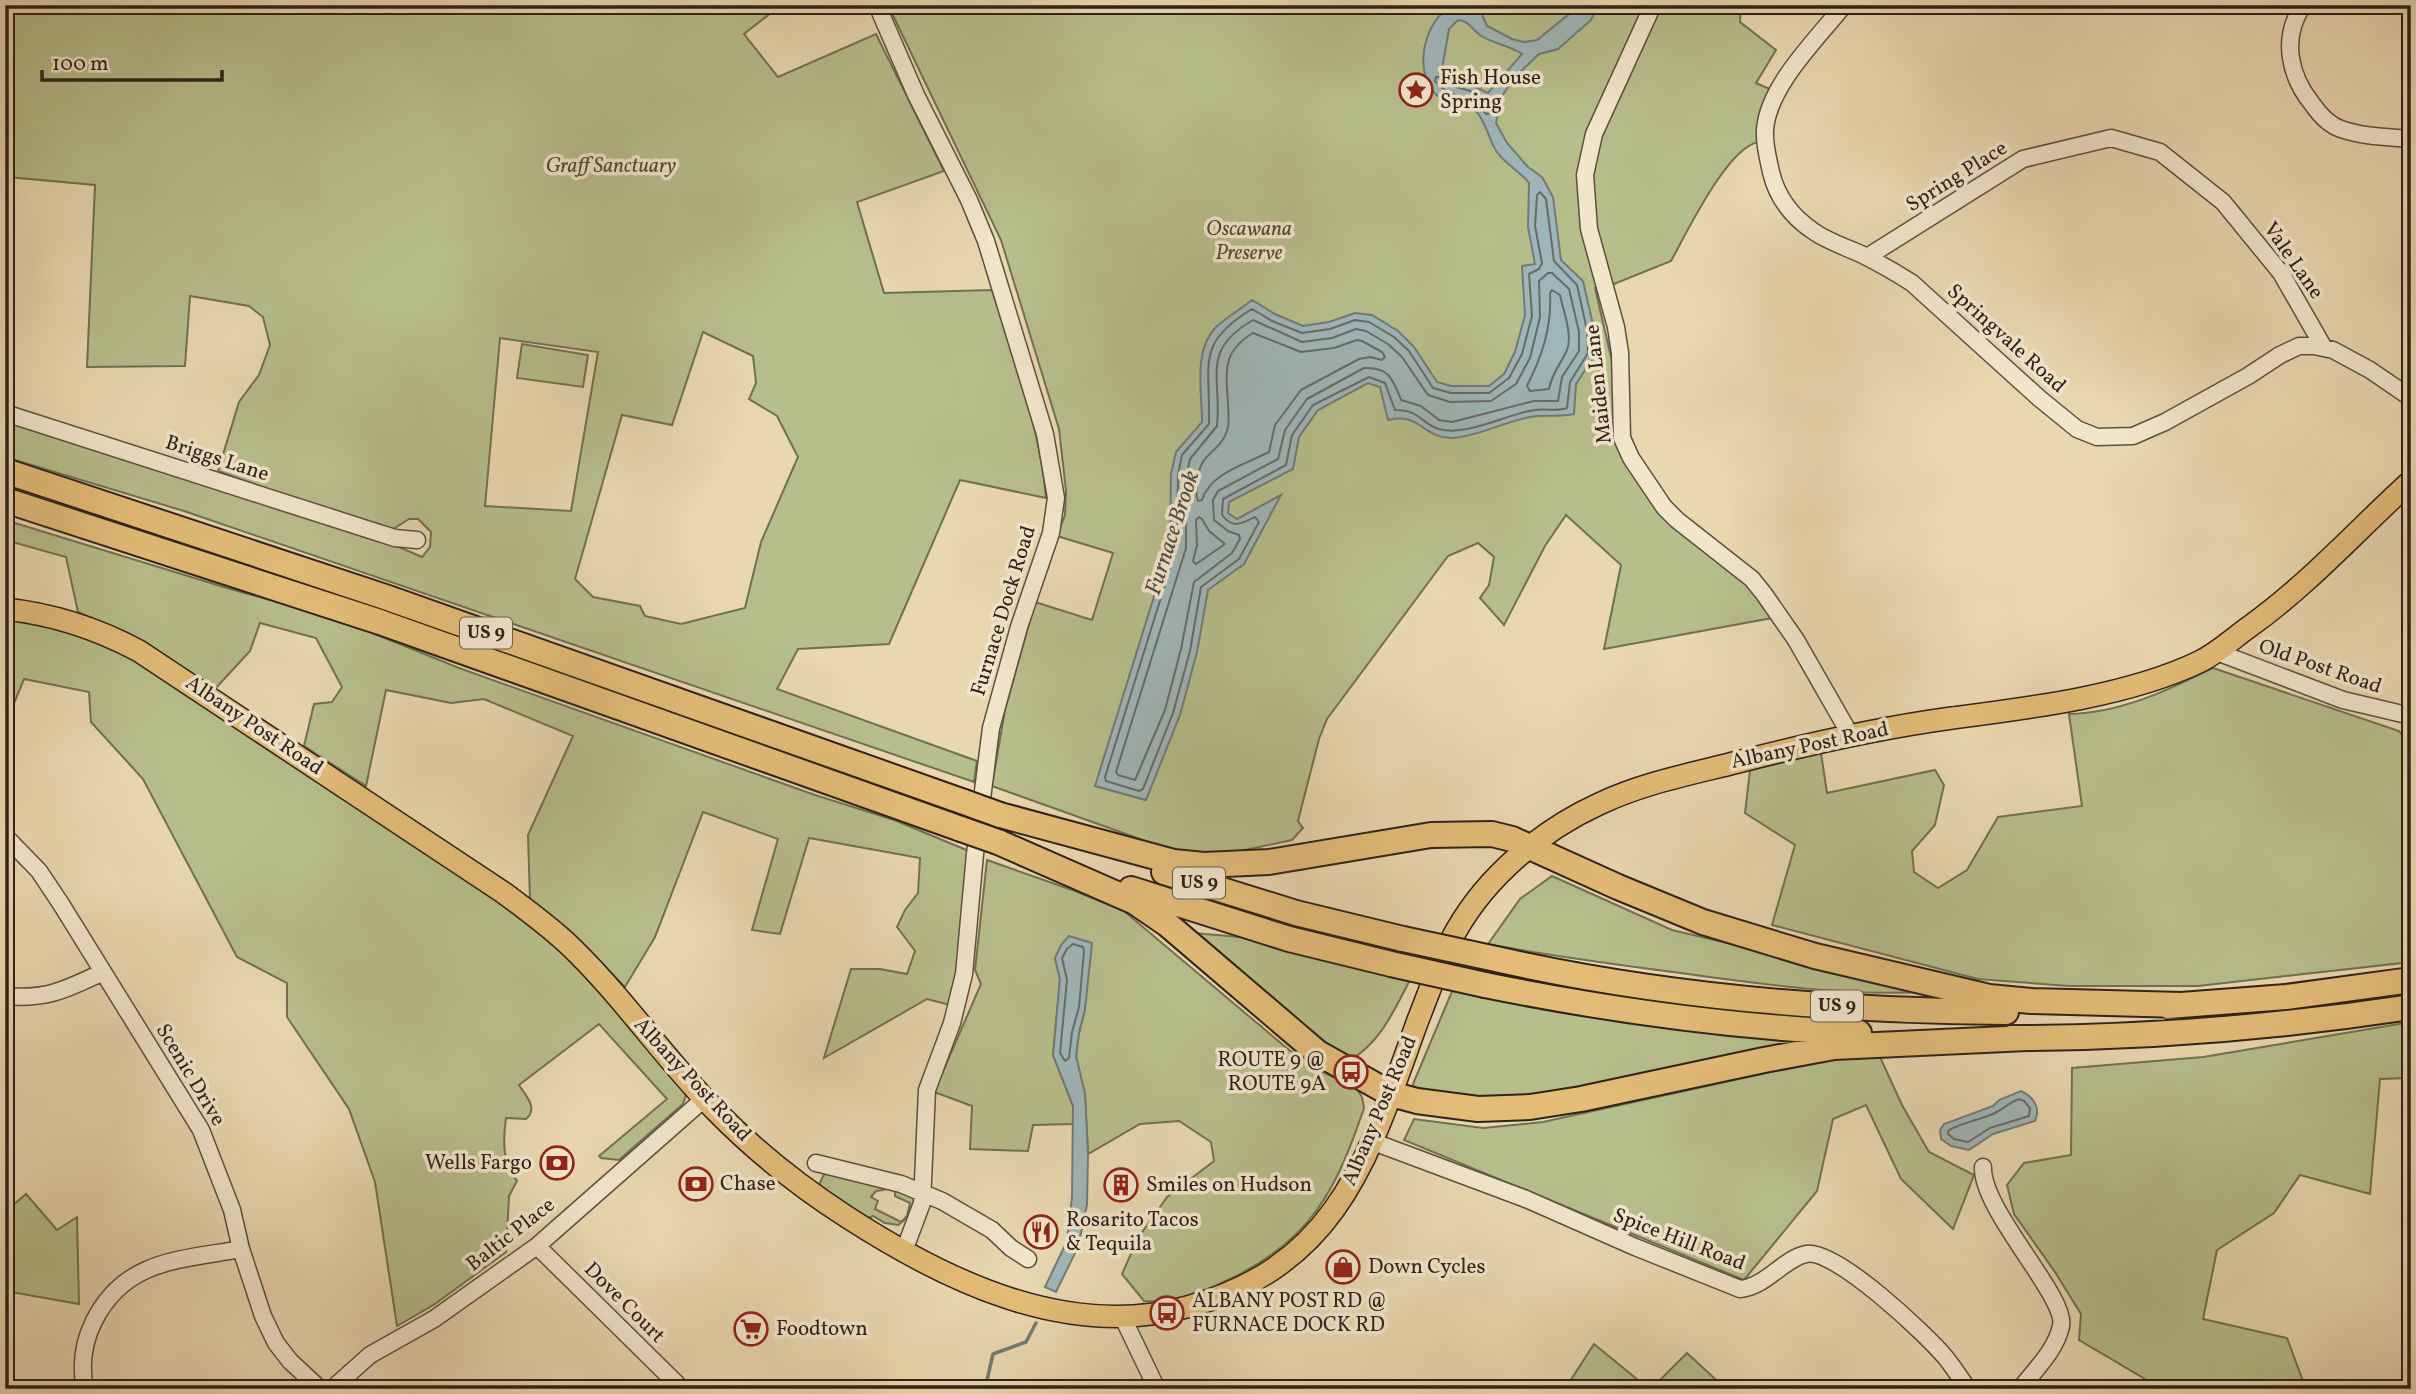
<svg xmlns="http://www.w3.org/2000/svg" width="2416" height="1394" font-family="Vollkorn,serif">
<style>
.green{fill:#b6be8b;stroke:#727052;stroke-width:2;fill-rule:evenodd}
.water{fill:#9fb6b8;stroke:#727b78;stroke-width:2;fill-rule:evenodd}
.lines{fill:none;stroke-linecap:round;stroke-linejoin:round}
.shore{stroke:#666c68;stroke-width:2}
.stream{stroke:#727b78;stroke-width:3.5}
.minor-casing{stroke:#5d4f3f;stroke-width:19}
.major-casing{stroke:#2e2219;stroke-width:24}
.highway-casing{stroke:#2e2219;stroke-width:28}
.minor{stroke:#f1e5cc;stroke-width:16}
.major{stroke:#e4bc78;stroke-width:21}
.highway{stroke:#e4bc78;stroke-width:24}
.highway-bridge-casing{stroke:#2e2219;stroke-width:28;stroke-linecap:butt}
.highway-bridge{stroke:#e4bc78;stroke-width:24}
.labels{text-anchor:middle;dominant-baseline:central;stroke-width:7;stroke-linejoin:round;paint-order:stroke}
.shield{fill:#f1e5cc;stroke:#685c4f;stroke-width:2}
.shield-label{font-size:19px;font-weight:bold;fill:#2e2219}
.poi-label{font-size:21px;fill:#2e2219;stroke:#f1e5cc;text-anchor:start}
.park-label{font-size:21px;font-style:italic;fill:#504936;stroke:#f1e5cc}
.street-label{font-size:21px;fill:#2e2219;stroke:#f1e5cc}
.water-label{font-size:23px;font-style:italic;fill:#504e49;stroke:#f1e5cc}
</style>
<rect width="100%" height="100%" fill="#e9d7b0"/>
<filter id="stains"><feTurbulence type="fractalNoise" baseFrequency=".00286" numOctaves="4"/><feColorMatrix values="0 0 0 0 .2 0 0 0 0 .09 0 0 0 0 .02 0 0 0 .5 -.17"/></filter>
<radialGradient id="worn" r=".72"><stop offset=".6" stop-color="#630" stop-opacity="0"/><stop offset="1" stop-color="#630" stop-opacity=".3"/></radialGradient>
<path class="green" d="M 5,5 L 781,5 L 744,34 L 778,77 L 876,34 L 944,171 L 857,202 L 884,293 L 992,290 C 1014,358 1040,427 1046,498 L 960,480 L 889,644 L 798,649 L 777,689 L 977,761 L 974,782 L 184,511 L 5,457 L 5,419 L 392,544 L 422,557 L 430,547 L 431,532 L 418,519 L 409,519 L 390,531 L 380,529 L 218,471 L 239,402 L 259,375 L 270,345 L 263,317 L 249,306 L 190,296 L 185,366 L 87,367 L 95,185 L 8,177 L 5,131 ZM 703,332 L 753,356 L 756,383 L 749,399 L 777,416 L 798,457 L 761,542 L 745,608 L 681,624 L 645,616 L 640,606 L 593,597 L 575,579 L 622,415 L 672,425 ZM 500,338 L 598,352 L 571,511 L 485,506 Z
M 888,5 L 1741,5 L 1740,22 L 1776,50 L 1756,83 L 1770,89 L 1759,142 C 1728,146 1686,234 1671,261 L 1609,286 L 1595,288 L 1640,481 L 1744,579 L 1772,618 L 1604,649 L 1621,565 L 1566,515 L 1545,546 L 1504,625 L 1480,598 L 1489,585 L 1494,557 L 1478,543 L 1448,556 L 1327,719 L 1319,739 L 1298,821 L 1303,828 L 1292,840 L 1231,853 L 1194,854 L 1165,848 L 992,786 L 1005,710 L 1035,602 L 1092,620 L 1113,553 L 1057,536 L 1065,515 L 1066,491 L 1059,429 L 1001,240 ZM 1103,762 L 1146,800 L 1096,786 Z
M 522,344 L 588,355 L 583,387 L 517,378 Z
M 5,520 L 227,588 L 338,619 L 459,668 L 815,795 L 894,820 L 969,851 L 959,962 L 950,1005 L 927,999 L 824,1058 L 851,969 L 880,969 L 907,974 L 915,951 L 897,927 L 905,910 L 918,893 L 920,858 L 809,838 L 780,934 L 752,930 L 778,839 L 703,812 L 655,937 L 625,987 L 570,931 L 530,900 L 528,835 L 573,736 L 484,699 L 451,703 L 386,690 L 366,786 L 304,746 L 314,704 L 332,702 L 342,687 L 316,638 L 260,623 L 250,651 L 215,689 L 145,643 L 78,612 L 66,557 L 5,540 Z
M 5,616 L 20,617 L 118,648 L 498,898 L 559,947 L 587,976 L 680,1086 L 686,1095 L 683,1104 L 619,1160 L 601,1158 L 599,1156 L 667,1099 L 599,1024 L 519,1085 C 525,1095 539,1108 526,1119 L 506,1118 C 503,1139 502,1164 517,1181 L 509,1196 L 506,1252 L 435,1304 L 397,1326 L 375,1182 L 349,1109 L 287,1017 L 287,983 L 237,957 L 143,779 L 91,722 L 89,692 L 24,679 L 5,725 Z
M 2213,668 L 2399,731 L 2411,748 L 2411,962 L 2198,986 L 2069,986 L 1978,979 L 1772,925 L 1795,845 L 1745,813 L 1750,770 L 1821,753 L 1827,793 L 1935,770 L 1944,785 L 1935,825 L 1912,851 L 1914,872 L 1938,888 L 1967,870 L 1998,817 L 2082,806 L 2069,714 C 2121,713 2168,690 2213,668 Z
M 987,860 L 1075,891 L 1124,911 L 1289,1050 L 1319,1070 L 1357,1089 L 1362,1097 L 1364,1108 C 1336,1191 1311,1240 1230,1279 C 1215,1286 1198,1296 1181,1300 C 1170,1303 1155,1301 1144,1301 L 1122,1274 L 1138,1238 L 1167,1197 L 1214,1161 L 1211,1142 L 1179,1121 L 1140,1124 L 1088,1154 L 1085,1094 L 1076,1057 L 1079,1033 L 1085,1009 L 1055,958 L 1060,979 L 1053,1055 L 1073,1106 L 1073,1124 L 1033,1125 L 1028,1151 L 970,1149 L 972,1106 L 934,1092 L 981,984 L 975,970 Z
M 1552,876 L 1672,930 L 1889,981 L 1926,992 C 1847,996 1767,985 1688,974 C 1621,965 1555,957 1488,944 L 1520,899 Z
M 1193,933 L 1240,937 L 1410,980 C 1393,1012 1381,1042 1349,1061 L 1309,1032 Z
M 1453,989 L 1813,1042 L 1508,1103 L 1414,1088 L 1413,1084 Z
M 2411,1022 L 2411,1078 L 2380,1079 L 2370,1194 L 2300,1175 L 2274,1213 L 2217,1250 L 2203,1319 L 2287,1338 L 2306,1389 L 2162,1389 L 2079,1340 L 2081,1314 L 2055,1272 L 2014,1214 L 2007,1185 L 2024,1163 L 2071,1155 L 2072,1068 L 2203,1057 Z
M 1839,1057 L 1880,1057 L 1902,1105 L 1929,1152 L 1974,1175 L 1953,1229 L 1901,1179 L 1866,1105 L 1833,1119 L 1817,1191 L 1744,1280 L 1404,1140 L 1414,1119 L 1483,1128 L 1543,1122 Z
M 825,1172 L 883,1186 L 884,1190 L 876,1191 L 871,1197 L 878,1201 L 875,1209 L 901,1222 L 907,1216 L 910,1203 L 895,1196 L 895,1192 L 898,1190 L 913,1195 C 916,1209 908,1218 898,1225 L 885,1223 L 873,1216 L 869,1218 L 818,1187 Z
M 26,1194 L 57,1230 L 77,1217 L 79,1304 L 5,1291 L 5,1212 Z
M 1594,1344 L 1649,1389 L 1565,1389 Z
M 1687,1353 L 1726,1389 L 1651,1389 Z"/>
<path class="water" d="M 1455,5 L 1479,7 L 1487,26 L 1512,39 L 1524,42 L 1537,40 L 1569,14 L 1574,5 L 1598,5 L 1591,20 L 1558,49 L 1539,54 L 1513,79 L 1501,98 L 1496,123 L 1507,143 L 1528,167 L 1542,177 L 1553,197 L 1561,260 L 1583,281 L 1594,329 L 1595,355 L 1576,384 L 1574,414 C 1561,417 1550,415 1537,416 C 1508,419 1482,436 1453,438 C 1423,439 1421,412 1388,420 L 1380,387 L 1368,383 L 1318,410 L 1299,437 L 1293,469 L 1229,502 L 1228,513 L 1237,519 L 1281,495 L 1244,564 L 1208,590 L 1197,652 L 1180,715 L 1146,800 L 1095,786 L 1170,545 L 1171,474 L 1176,452 L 1202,422 C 1202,392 1193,350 1216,327 C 1227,317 1241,309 1252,300 L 1275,314 L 1303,326 L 1329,322 L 1355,313 L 1372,315 L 1398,331 L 1414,347 L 1437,382 L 1451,386 L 1489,386 L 1504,374 L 1515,352 L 1525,315 L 1522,266 L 1535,264 L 1528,227 L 1529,183 C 1520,171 1502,162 1495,149 C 1488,137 1485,119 1475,110 C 1465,102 1448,104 1439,97 C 1411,76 1423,17 1455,5 ZM 1458,20 C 1470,21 1471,29 1480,35 C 1493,44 1509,45 1522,54 L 1488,93 C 1472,84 1455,83 1442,69 L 1449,29 Z
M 1069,936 L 1092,943 L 1085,1009 L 1079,1033 L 1076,1056 L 1085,1094 L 1088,1154 L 1087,1205 L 1078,1247 L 1056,1292 L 1045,1287 L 1067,1241 L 1072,1197 L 1073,1106 L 1053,1055 L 1060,979 L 1055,958 L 1061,945 Z
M 2021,1091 C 2033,1097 2041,1107 2035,1121 L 1993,1134 L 1969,1150 L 1951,1146 L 1941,1139 L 1940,1130 L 1944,1124 L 1993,1106 L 1999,1100 Z"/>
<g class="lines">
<path class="shore" d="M 1436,77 L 1440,77 C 1452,89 1456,86 1470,91 C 1478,94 1483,99 1491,100 L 1491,113 L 1486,114 C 1471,93 1450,100 1435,81 Z
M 1540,192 L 1546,199 L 1554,261 L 1577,285 L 1587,330 L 1588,353 L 1570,382 L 1567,408 C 1557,412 1546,408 1535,410 C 1506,414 1467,437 1439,429 C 1421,424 1421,410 1395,410 L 1385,383 L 1369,377 L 1313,405 L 1292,435 L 1286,465 L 1223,499 L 1222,515 C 1233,529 1241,524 1255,517 L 1259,522 L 1239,559 L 1201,587 L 1190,651 L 1173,713 L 1143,789 L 1139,791 L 1106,781 L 1105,777 L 1177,546 L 1178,475 L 1182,455 L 1209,424 C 1211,366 1194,344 1252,309 L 1272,321 L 1302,333 L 1330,329 L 1355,320 L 1369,322 L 1394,337 L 1409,351 L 1433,388 L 1451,393 L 1489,393 L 1509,378 L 1522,354 L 1532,316 L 1529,274 L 1539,269 L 1542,263 L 1535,226 L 1537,195 Z
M 1548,273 L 1552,273 L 1569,289 L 1579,332 L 1579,351 L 1562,377 L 1558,401 L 1534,401 L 1452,422 L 1439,420 L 1421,406 L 1401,400 C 1393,380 1390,367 1364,368 L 1307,399 L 1285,430 L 1278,459 L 1218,491 L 1213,500 L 1214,520 L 1228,531 L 1239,535 L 1240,539 L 1232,553 L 1194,582 L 1181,649 L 1165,710 L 1135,780 L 1118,775 L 1116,772 L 1186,548 L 1186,477 L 1190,459 L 1217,426 C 1222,376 1200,351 1253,320 L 1302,342 L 1332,338 L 1356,329 L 1366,331 L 1388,344 L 1402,357 L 1428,395 L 1450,402 L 1491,401 L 1516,384 L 1530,358 L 1540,317 L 1539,281 Z
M 1552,290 L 1560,295 C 1563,310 1573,335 1567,350 C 1560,366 1553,370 1549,389 L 1530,391 L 1527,386 C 1542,356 1552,327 1550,293 Z
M 1253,333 L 1301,352 L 1334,348 L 1357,340 L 1362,341 L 1382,352 L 1385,357 L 1382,360 L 1370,357 L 1359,359 L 1301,390 L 1275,425 L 1269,452 C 1246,464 1210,473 1202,500 L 1198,501 C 1196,496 1196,492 1197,486 C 1198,450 1219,455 1227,431 C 1230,422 1228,412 1228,403 C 1226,370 1222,352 1253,333 Z
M 1199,517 L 1202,519 L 1209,531 L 1225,544 L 1196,564 L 1193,561 L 1197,545 L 1196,520 Z
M 1073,944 L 1083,947 L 1084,951 L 1079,1007 L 1072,1032 L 1069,1058 L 1065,1061 L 1060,1053 L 1067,980 L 1062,958 L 1067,949 Z
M 2019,1099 L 2024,1101 L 2030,1108 L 2029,1116 L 1990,1128 L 1968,1142 L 1954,1139 L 1948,1134 L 1948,1131 C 1956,1124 1983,1119 1995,1113 C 2003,1109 2010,1102 2019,1099 Z"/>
<path class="stream" d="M 985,1389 L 993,1354 L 1026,1342 L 1036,1323"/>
<defs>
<path id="minor" d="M 877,5 L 916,95 L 969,200 L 986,241 L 1045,434 L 1056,498 L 1051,533 L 1019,627 L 991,728 L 975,854 L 964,974 L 952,1023 L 927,1090 L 922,1203 L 904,1251
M 1653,5 L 1594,134 L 1585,175 L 1589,229 L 1616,327 L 1620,353 L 1622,438 L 1631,458 L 1664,507 L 1677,520 L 1752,579 L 1764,594 L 1796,640 L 1851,736
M 1844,5 C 1817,39 1768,86 1765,130 C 1764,144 1768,158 1771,172 C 1777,198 1791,216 1813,231 C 1827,241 1845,247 1861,254 C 1879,263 1895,272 1912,283 L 2039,398 L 2077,429 L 2097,437 L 2133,436 L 2165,422 L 2248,376 L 2280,355 L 2299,346 L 2314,346 L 2333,350 L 2370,370 L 2411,398
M 2303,5 C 2281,38 2289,76 2313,105 C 2320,115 2329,125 2341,129 C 2364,137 2387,137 2411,139
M 1867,257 L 2023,159 L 2111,138 L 2160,152 L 2223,202 L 2281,273 L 2324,348
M 5,413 L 376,532 L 395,538 L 417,540
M 2217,652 L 2343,700 L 2411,716
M 5,836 L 39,871 L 61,904 L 201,1130 L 232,1210 L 241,1249 L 263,1316 L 276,1343 L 290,1361 L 320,1389
M 5,996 C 47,1000 67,989 103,972
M 1371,1141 L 1526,1199 L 1635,1247 L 1740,1289 C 1767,1286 1783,1259 1806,1254 C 1834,1247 1927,1335 1946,1358 C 1954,1368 1961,1379 1968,1389
M 816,1163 L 901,1184 L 942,1201 L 992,1230 L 1011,1248 L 1028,1259
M 1983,1167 C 1981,1210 2068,1298 2061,1326 C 2056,1350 2035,1370 2020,1389
M 537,1246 L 682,1389
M 1123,1318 L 1157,1389
M 85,1389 C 80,1364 83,1343 94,1321 C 125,1259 181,1260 241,1249
M 332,1389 L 370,1355 L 434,1319 L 537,1246 L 704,1099"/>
<path id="major" d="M 5,609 C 53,614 96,628 139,651 L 504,893 C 527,910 550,927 570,946 C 623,997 664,1058 715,1110 C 754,1150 799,1186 847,1217 C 946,1281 1067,1340 1187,1307 C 1341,1265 1369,1154 1418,1020 C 1430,990 1440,959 1456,931 C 1487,876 1542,830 1599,804 C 1643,783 1691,774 1738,762 C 1808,744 1879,728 1952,718 C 2030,708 2128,696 2199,662 C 2218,653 2232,639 2249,627 C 2308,585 2357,530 2411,481"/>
<path id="highway" d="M 5,471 L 388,598 L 964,802
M 5,500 L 380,622 L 961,829
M 1000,815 L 1174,862 L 1204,865 L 1269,862 L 1431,835 L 1492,834 L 1512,839 L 1618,887 L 1703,922 L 1815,956 L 1989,997 L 2031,1001 L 2182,1005
M 998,842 L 1135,902 L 1167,924 L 1318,1053 L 1391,1094 L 1417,1101 L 1478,1109 L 1530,1107 L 1581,1099 L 1764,1060 L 1834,1047 L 2027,1038
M 1164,872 L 1296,913 L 1403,939
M 1131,889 L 1289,939 L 1391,964
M 1496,959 C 1663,997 1835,1011 2006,1012
M 1485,985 C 1608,1010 1733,1027 1859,1033
M 2168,1006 L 2286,997 L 2411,980
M 2011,1038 C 2144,1038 2279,1027 2411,1007"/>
</defs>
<use href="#minor" class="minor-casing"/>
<use href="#major" class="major-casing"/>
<use href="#highway" class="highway-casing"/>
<use href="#minor" class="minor"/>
<use href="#major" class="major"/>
<use href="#highway" class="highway"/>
<defs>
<path id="highway-bridge" d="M 964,802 L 1000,815
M 961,829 L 998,842
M 1403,939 L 1496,959
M 1391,964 L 1485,985"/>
</defs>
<use href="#highway-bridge" class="highway-bridge-casing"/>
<use href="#highway-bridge" class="highway-bridge"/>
</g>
<defs>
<symbol id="sight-ring" viewBox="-11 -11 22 22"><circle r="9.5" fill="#f1e5cc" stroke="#8f2418" stroke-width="1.5"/><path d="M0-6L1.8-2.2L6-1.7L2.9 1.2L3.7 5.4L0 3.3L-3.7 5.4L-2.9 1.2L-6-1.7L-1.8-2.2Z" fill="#8f2418"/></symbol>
<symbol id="bus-ring" viewBox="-11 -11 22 22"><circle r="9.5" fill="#f1e5cc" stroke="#8f2418" stroke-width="1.5"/><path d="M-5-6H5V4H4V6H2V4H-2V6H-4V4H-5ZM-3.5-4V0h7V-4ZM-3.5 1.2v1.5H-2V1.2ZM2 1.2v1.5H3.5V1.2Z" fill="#8f2418"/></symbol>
<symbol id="bank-ring" viewBox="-11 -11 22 22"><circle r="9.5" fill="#f1e5cc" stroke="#8f2418" stroke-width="1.5"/><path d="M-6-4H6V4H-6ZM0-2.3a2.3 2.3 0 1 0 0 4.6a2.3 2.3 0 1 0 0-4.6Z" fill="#8f2418"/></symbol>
<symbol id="building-ring" viewBox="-11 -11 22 22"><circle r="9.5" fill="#f1e5cc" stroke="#8f2418" stroke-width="1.5"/><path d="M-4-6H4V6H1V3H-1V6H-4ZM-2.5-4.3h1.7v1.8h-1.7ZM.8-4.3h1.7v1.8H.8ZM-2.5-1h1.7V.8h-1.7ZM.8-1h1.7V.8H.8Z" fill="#8f2418"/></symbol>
<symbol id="restaurant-ring" viewBox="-11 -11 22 22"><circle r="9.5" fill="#f1e5cc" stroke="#8f2418" stroke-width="1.5"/><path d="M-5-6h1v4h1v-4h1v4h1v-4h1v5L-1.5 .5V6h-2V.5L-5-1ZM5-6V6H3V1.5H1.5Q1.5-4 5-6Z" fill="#8f2418"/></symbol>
<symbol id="shop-ring" viewBox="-11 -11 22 22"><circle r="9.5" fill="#f1e5cc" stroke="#8f2418" stroke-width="1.5"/><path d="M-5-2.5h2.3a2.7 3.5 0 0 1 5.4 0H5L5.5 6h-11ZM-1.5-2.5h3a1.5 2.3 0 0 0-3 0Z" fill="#8f2418"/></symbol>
<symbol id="supermarket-ring" viewBox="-11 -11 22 22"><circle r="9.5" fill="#f1e5cc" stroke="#8f2418" stroke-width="1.5"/><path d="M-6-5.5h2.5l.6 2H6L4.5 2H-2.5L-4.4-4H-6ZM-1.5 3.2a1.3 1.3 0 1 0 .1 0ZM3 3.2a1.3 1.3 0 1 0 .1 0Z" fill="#8f2418"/></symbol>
</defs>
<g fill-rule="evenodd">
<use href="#sight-ring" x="1397" y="71" width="38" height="38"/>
<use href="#bus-ring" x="1332" y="1053" width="38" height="38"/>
<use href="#bank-ring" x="538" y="1144" width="38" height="38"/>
<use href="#bank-ring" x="677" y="1165" width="38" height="38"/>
<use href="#building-ring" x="1102" y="1166" width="38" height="38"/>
<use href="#restaurant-ring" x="1022" y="1213" width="38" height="38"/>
<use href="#shop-ring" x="1324" y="1248" width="38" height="38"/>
<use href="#bus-ring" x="1148" y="1294" width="38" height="38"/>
<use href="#supermarket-ring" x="732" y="1310" width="38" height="38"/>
</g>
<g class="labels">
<g class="shield">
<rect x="460" y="617.5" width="52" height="31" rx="5"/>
<rect x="1173" y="867.5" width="52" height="31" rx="5"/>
<rect x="1811" y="990.5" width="52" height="31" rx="5"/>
</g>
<g class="shield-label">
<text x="486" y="633">US 9</text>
<text x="1199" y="883">US 9</text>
<text x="1837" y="1006">US 9</text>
</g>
<g class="poi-label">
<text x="1440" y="78">Fish House<tspan x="1440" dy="24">Spring</tspan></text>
<text x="1326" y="1060" text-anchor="end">ROUTE 9 @<tspan x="1326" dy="24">ROUTE 9A</tspan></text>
<text x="532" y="1163" text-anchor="end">Wells Fargo</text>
<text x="720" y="1184">Chase</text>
<text x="1146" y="1185">Smiles on Hudson</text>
<text x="1066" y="1220">Rosarito Tacos<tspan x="1066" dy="24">&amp; Tequila</tspan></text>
<text x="1368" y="1267">Down Cycles</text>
<text x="1192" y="1301">ALBANY POST RD @<tspan x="1192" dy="24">FURNACE DOCK RD</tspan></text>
<text x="776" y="1329">Foodtown</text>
</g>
<g class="park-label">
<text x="611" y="166">Graff Sanctuary</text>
<text x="1249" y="229">Oscawana<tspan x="1249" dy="24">Preserve</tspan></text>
</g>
<g class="street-label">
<text transform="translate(1957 177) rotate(-32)">Spring Place</text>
<text transform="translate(2293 261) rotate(55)">Vale Lane</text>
<text transform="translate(2006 339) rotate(42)">Springvale Road</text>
<text transform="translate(1599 384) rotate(-96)">Maiden Lane</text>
<text transform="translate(217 459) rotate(18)">Briggs Lane</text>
<text transform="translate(1004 611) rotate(-73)">Furnace Dock Road</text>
<text transform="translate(2320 667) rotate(19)">Old Post Road</text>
<text transform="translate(254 726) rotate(34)">Albany Post Road</text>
<text transform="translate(1810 746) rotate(-12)">Albany Post Road</text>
<text transform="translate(190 1075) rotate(59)">Scenic Drive</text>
<text transform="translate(692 1080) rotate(47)">Albany Post Road</text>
<text transform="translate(1380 1111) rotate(-67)">Albany Post Road</text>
<text transform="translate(511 1235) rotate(-38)">Baltic Place</text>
<text transform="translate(1679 1240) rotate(21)">Spice Hill Road</text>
<text transform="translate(624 1303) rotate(45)">Dove Court</text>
</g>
<g class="water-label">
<text transform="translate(1173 533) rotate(-72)">Furnace Brook</text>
</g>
</g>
<rect width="2416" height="1394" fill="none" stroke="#e9d7b0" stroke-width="28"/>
<rect x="7" y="7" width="2402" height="1380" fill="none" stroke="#2e2219" stroke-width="3.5"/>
<rect x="14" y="14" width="2388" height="1366" fill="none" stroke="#2e2219" stroke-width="2"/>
<path d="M42 70v10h180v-10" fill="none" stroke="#2e2219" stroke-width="3.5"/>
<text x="52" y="70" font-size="21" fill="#2e2219" stroke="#f1e5cc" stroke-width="5" paint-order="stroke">100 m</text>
<rect width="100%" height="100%" filter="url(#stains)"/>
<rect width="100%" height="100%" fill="url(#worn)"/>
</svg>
